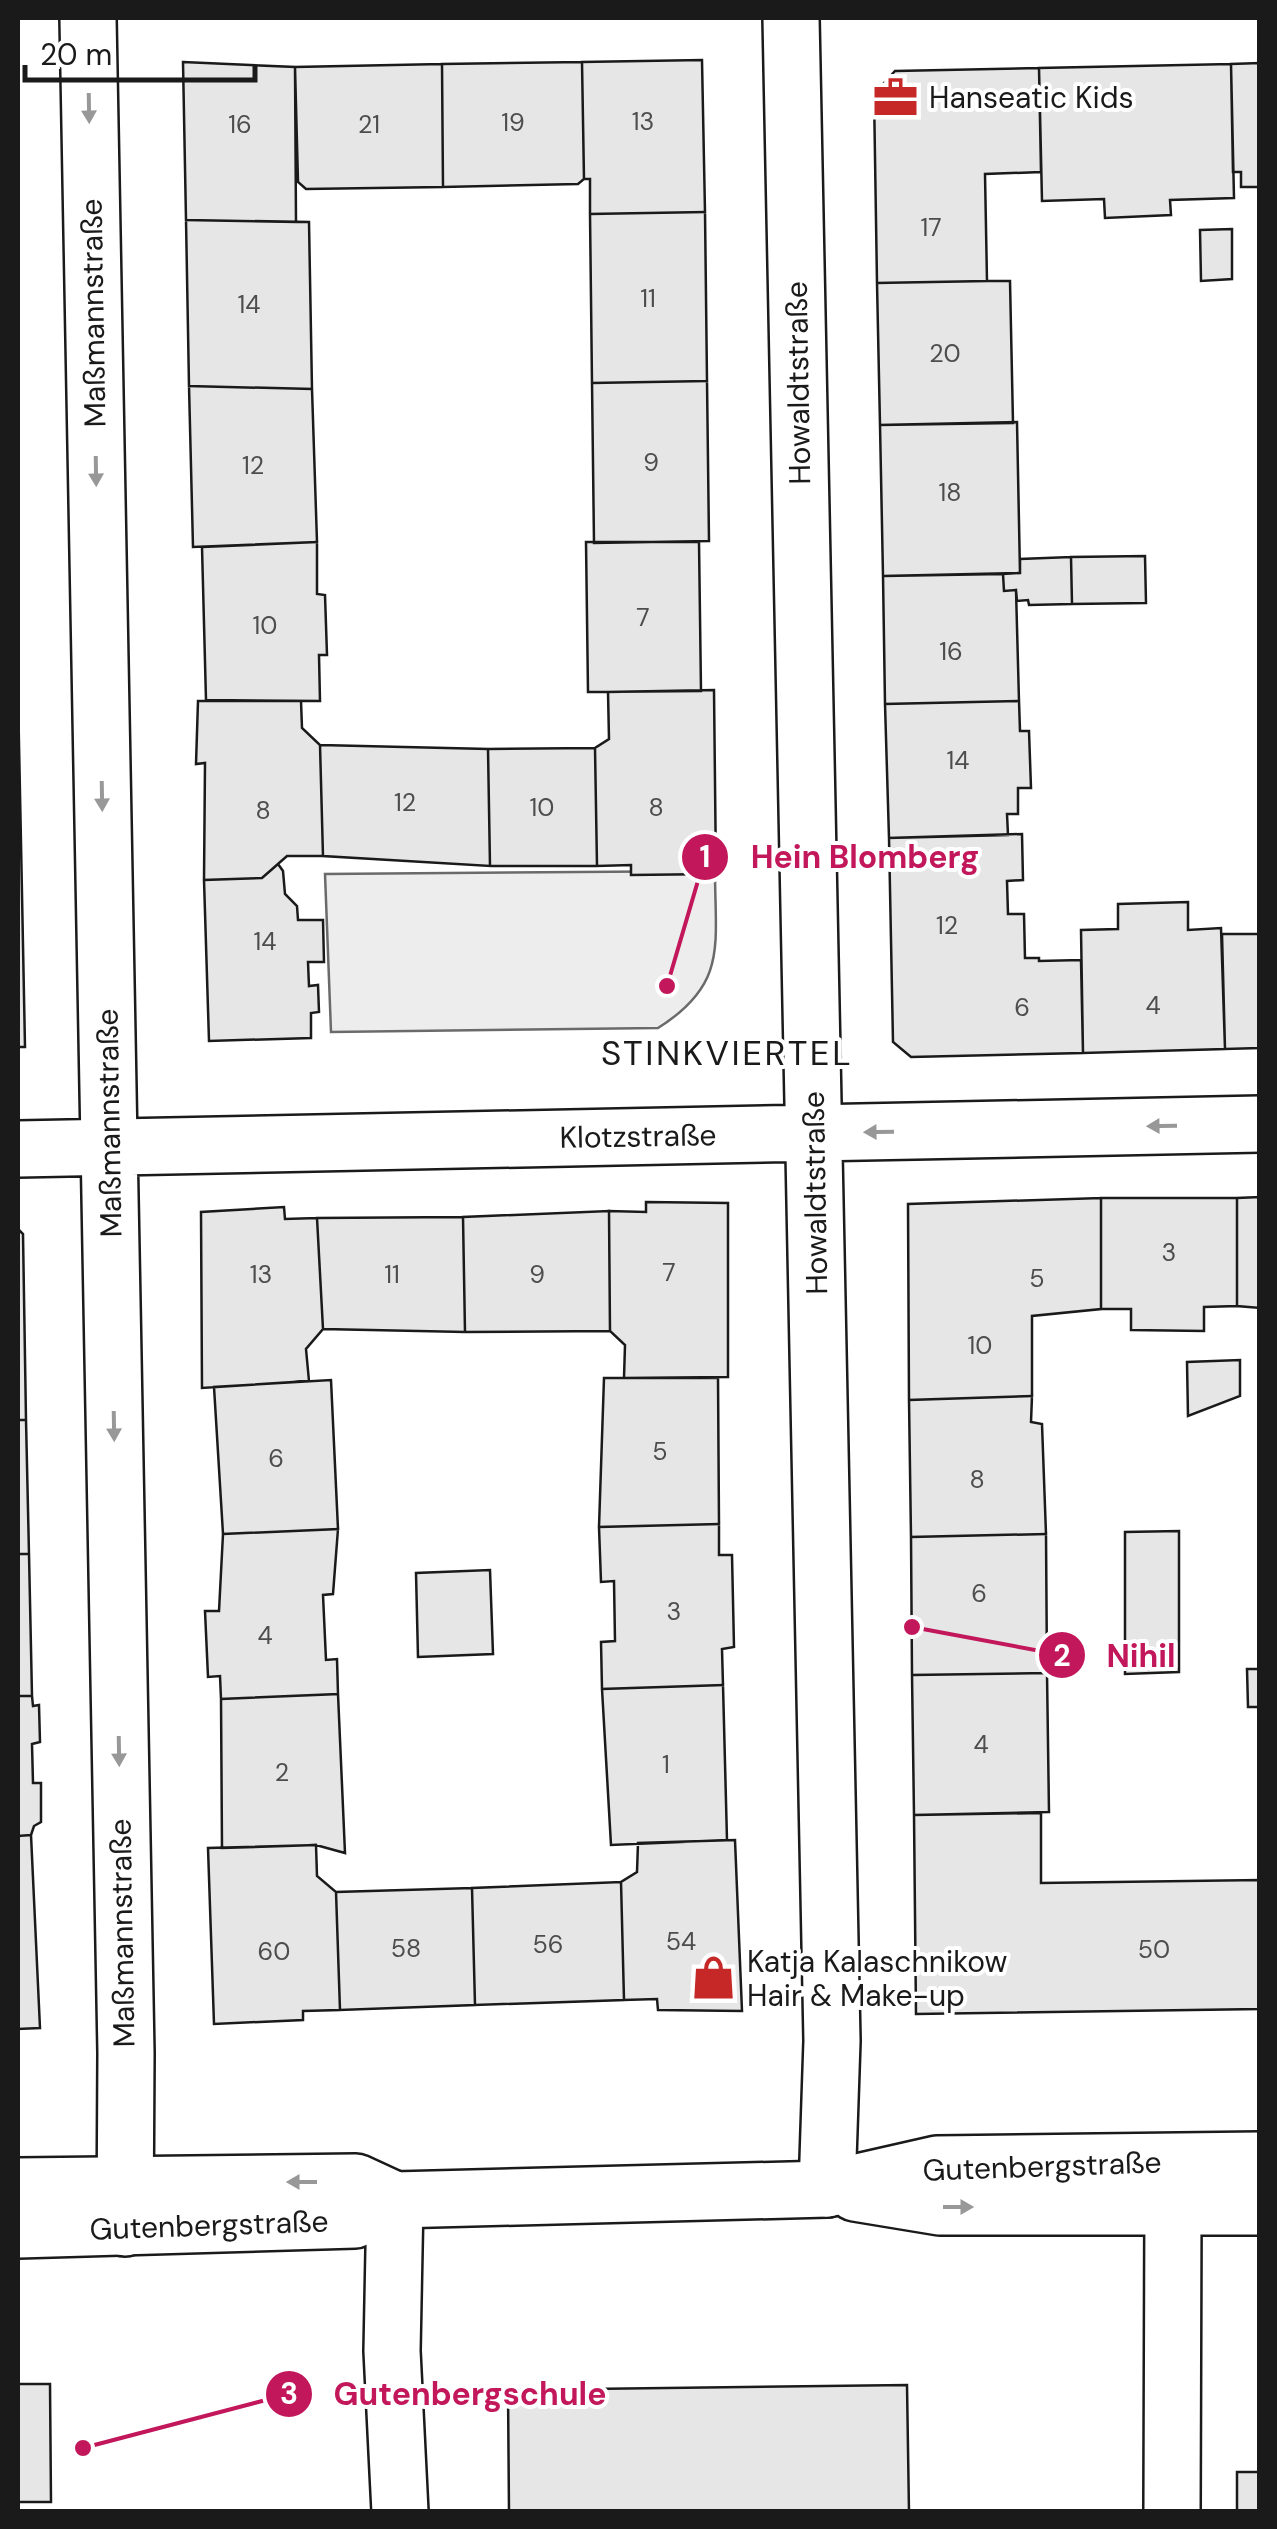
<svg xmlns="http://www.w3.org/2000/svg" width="1277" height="2529" font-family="'DM Sans',sans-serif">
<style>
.green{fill:#ededed;stroke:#6a6a6a;stroke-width:2.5}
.building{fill:#e6e6e6;stroke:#1a1a1a;stroke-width:2.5}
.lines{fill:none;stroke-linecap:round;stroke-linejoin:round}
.minor-casing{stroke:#1a1a1a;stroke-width:60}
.major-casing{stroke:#1a1a1a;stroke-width:60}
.minor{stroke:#fff;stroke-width:55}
.major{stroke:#fff;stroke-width:55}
.oneway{fill:#989898}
.labels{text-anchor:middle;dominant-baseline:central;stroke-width:8;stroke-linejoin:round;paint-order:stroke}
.number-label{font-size:25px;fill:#4d4d4d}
.poi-label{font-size:30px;fill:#1a1a1a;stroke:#fff;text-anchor:start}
.street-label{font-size:30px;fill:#1a1a1a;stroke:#fff}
.quarter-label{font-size:35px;letter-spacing:2.5px;fill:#1a1a1a;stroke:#fff}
.leader{fill:none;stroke:#c2185b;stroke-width:4}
.callout-dot{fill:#c2185b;stroke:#fff;stroke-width:4}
.mark-label{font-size:30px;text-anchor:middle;font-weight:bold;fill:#fff}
.callout-label{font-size:32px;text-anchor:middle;font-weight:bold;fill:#c2185b;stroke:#fff;stroke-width:8;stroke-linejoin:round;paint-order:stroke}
</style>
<rect width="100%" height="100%" fill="#fff"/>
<path class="green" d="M 715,871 C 715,945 728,984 658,1028 L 331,1032 L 325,874 Z"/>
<path class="building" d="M 702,60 L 705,212 L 590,214 L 590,179 L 584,179 L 582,62 Z
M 183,62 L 295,67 L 296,222 L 186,220 Z
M 582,62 L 584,179 L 578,184 L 443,187 L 442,64 Z
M 1260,63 L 1260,187 L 1241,187 L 1241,172 L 1233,172 L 1231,64 Z
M 442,64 L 443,187 L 306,189 L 298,182 L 295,67 Z
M 1231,64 L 1234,198 L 1170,200 L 1171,215 L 1105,218 L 1104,199 L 1042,201 L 1039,68 Z
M 1039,68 L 1041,172 L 985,174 L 987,281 L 877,283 L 874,94 L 895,71 Z
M 705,212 L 707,381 L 592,383 L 590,214 Z
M 186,220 L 309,222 L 312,389 L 189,386 Z
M 1232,229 L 1232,279 L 1201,281 L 1200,230 Z
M 987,281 L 1010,281 L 1013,423 L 880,425 L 877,283 Z
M 707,381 L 709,541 L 594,543 L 592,383 Z
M 189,386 L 312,389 L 317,542 L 193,547 Z
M 1017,422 L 1020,573 L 883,576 L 880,425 Z
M 317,542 L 317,594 L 325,595 L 327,655 L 319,655 L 320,701 L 206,700 L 202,547 Z
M 586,542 L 699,542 L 701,691 L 588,692 Z
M 1145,556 L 1146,603 L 1072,604 L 1071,557 Z
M 1071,557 L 1072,604 L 1029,605 L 1028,600 L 1017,601 L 1016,590 L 1004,591 L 1003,574 L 1020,573 L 1020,559 Z
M 1003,574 L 1004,591 L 1016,590 L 1019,701 L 885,704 L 883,576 Z
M 714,690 L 716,874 L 631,875 L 631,865 L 597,866 L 595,748 L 609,739 L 608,692 Z
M 18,694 L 21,843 L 18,843 Z
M 198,701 L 301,701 L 302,728 L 320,745 L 323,856 L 287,856 L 262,878 L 204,880 L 205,763 L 196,764 Z
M 1019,701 L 1020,731 L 1029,731 L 1031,788 L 1018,788 L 1018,814 L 1007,814 L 1008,835 L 889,838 L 885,704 Z
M 320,745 L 488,749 L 490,866 L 323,856 Z
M 595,748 L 597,866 L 490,866 L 488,749 Z
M 1022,834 L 1023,880 L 1007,881 L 1008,914 L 1024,914 L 1025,958 L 1039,958 L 1039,961 L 1081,960 L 1083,1053 L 911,1057 L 893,1042 L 889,838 Z
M 18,843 L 21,843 L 25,1047 L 18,1047 Z
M 278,864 L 283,871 L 285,894 L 297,906 L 298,920 L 323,920 L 324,962 L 308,962 L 309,986 L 318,985 L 319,1012 L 311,1013 L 311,1038 L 209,1041 L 204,880 L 262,878 Z
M 1188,902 L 1188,930 L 1221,928 L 1225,1049 L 1083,1053 L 1081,930 L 1118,929 L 1118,904 Z
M 1222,934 L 1260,934 L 1260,1048 L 1225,1049 Z
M 1260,1197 L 1260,1308 L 1237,1306 L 1237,1198 Z
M 1101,1198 L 1101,1309 L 1032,1316 L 1032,1396 L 909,1400 L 908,1204 Z
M 1101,1198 L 1237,1198 L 1237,1306 L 1204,1307 L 1204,1331 L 1131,1330 L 1131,1309 L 1101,1309 Z
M 646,1202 L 728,1203 L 728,1377 L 624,1378 L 625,1345 L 610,1331 L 609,1211 L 646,1212 Z
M 284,1207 L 285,1219 L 317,1218 L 323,1329 L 306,1349 L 309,1381 L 202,1388 L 201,1212 Z
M 609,1211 L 610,1331 L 465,1332 L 463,1217 Z
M 463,1217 L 465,1332 L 323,1329 L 317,1218 Z
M 18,1229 L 23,1234 L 26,1420 L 18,1420 Z
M 1240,1360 L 1240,1396 L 1188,1416 L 1187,1362 Z
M 604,1378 L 718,1378 L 719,1524 L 599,1527 Z
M 331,1380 L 338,1529 L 223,1534 L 214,1387 Z
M 1032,1396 L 1031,1422 L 1042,1424 L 1046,1534 L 911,1537 L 909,1400 Z
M 18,1420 L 26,1420 L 29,1554 L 18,1554 Z
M 719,1524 L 719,1555 L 732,1555 L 734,1647 L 722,1649 L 723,1685 L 602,1689 L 601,1642 L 615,1641 L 614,1581 L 601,1582 L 599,1527 Z
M 338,1529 L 333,1594 L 323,1595 L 326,1660 L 337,1659 L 338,1694 L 221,1699 L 220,1676 L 208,1677 L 205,1611 L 219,1611 L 223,1534 Z
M 1179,1531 L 1179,1672 L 1125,1674 L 1125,1532 Z
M 1046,1534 L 1047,1673 L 912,1675 L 911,1537 Z
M 18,1554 L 29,1554 L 32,1696 L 18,1696 Z
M 490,1570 L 493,1654 L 418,1657 L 416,1573 Z
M 1247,1669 L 1260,1669 L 1260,1707 L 1248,1707 Z
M 1047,1673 L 1049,1812 L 914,1815 L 912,1675 Z
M 723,1685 L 727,1840 L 611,1845 L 602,1689 Z
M 338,1694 L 345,1853 L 316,1845 L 222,1848 L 221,1699 Z
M 18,1696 L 32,1696 L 33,1706 L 39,1705 L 40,1742 L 32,1744 L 33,1783 L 41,1783 L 41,1822 L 34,1826 L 31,1835 L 18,1836 Z
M 1041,1813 L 1041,1883 L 1260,1880 L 1260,2009 L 916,2014 L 914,1815 Z
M 31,1835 L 40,2028 L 18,2029 L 18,1836 Z
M 735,1840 L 742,2011 L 658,2010 L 657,1999 L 624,2000 L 621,1882 L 637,1872 L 638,1843 Z
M 316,1845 L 317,1876 L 336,1892 L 340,2010 L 303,2011 L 303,2020 L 214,2024 L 208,1848 Z
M 621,1882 L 624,2000 L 475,2005 L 472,1888 Z
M 472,1888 L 475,2005 L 340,2010 L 336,1892 Z
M 18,2384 L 50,2384 L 51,2502 L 18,2502 Z
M 907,2385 L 909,2512 L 509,2512 L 508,2390 Z
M 1237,2472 L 1260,2472 L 1260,2512 L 1237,2512 Z"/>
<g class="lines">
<defs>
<path id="minor" d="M 88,18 L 126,2053 L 125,2228
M 791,18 L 832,2041 L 827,2189
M 18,1149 L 1260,1124
M 395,2200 L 392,2351 L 400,2512
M 1172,2512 L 1173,2206"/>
<path id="major" d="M 18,2186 L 356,2182 L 395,2200
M 855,2193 L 940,2207 L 1260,2207
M 18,2230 L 355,2220 L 395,2200 L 827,2189 L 937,2164 L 1260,2160"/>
</defs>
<use href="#minor" class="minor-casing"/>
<use href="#major" class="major-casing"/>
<use href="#minor" class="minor"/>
<use href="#major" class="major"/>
</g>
<defs><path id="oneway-solid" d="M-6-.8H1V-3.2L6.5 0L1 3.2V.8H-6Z" transform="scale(2.5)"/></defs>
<g class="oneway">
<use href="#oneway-solid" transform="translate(89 108) rotate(89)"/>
<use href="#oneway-solid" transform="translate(96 471) rotate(89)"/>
<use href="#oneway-solid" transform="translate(102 796) rotate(89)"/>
<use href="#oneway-solid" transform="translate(1162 1126) rotate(179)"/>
<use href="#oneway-solid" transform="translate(879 1132) rotate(179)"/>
<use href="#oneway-solid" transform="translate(114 1426) rotate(89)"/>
<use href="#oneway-solid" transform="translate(119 1751) rotate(89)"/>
<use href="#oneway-solid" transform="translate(302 2182) rotate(180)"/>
<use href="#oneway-solid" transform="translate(958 2207)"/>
</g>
<defs>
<symbol id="office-bare" viewBox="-9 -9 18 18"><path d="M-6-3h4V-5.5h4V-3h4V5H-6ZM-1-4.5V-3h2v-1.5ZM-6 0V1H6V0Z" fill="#c62828" stroke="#fff" stroke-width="2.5" paint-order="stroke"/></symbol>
<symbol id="shop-bare" viewBox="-9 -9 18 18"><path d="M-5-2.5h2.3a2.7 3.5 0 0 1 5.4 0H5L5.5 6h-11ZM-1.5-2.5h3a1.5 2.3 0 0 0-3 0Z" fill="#c62828" stroke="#fff" stroke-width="2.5" paint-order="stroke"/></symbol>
</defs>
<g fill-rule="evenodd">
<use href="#office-bare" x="864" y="66" width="63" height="63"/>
<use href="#shop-bare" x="682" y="1946" width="63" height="63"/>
</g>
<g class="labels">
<g class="number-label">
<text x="643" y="121">13</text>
<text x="513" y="122">19</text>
<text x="240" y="124">16</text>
<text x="369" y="124">21</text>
<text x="931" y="227">17</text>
<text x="648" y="298">11</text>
<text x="249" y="304">14</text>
<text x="945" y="353">20</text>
<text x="651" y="462">9</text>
<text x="253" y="465">12</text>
<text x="950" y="492">18</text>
<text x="643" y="617">7</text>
<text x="265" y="625">10</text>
<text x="951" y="651">16</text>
<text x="958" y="760">14</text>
<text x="405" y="802">12</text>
<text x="542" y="807">10</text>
<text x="656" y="807">8</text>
<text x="263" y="810">8</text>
<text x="947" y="925">12</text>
<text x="265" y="941">14</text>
<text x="1153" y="1005">4</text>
<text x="1022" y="1007">6</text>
<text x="1169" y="1252">3</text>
<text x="669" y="1272">7</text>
<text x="261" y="1274">13</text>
<text x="392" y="1274">11</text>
<text x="537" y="1274">9</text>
<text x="1037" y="1278">5</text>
<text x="980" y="1345">10</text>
<text x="660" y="1451">5</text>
<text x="276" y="1458">6</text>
<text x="977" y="1479">8</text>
<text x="979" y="1593">6</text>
<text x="674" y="1611">3</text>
<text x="265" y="1635">4</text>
<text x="981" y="1744">4</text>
<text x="666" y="1764">1</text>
<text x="282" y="1772">2</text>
<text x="681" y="1941">54</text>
<text x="548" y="1944">56</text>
<text x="406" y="1948">58</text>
<text x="1154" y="1949">50</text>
<text x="274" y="1951">60</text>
</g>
<g class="poi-label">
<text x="929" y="97">Hanseatic Kids</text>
<text x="747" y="1961">Katja Kalaschnikow<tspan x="747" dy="34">Hair &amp; Make-up</tspan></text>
</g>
<g class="street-label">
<text transform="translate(93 313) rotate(-91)">Maßmannstraße</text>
<text transform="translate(798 383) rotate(-91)">Howaldtstraße</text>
<text transform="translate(109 1123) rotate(-91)">Maßmannstraße</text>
<text transform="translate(638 1136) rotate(-1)">Klotzstraße</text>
<text transform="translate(815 1193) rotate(-91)">Howaldtstraße</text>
<text transform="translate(122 1933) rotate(-91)">Maßmannstraße</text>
<text transform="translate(1042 2166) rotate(-2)">Gutenbergstraße</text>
<text transform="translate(209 2225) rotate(-2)">Gutenbergstraße</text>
</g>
<g class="quarter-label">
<text x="727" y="1053">STINKVIERTEL</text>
</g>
</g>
<path class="leader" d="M667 986L705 857M912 1627L1062 1655M83 2448L289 2394"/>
<g class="callout-dot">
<circle cx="667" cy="986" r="10"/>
<circle cx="912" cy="1627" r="10"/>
<circle cx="83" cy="2448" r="10"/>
<circle cx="705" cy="857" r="25"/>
<circle cx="1062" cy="1655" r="25"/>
<circle cx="289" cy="2394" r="25"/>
</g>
<g class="mark-label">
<text x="705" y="867">1</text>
<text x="1062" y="1666">2</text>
<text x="289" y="2404">3</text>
</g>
<g class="callout-label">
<text x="865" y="868">Hein Blomberg</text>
<text x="1141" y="1667">Nihil</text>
<text x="470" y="2405">Gutenbergschule</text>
</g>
<rect width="1277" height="2529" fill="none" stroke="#1a1a1a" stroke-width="40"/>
<path d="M25 65v15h230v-15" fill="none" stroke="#1a1a1a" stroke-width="5"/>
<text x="40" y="65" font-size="30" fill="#1a1a1a" stroke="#ffffff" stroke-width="8" paint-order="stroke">20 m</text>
</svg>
